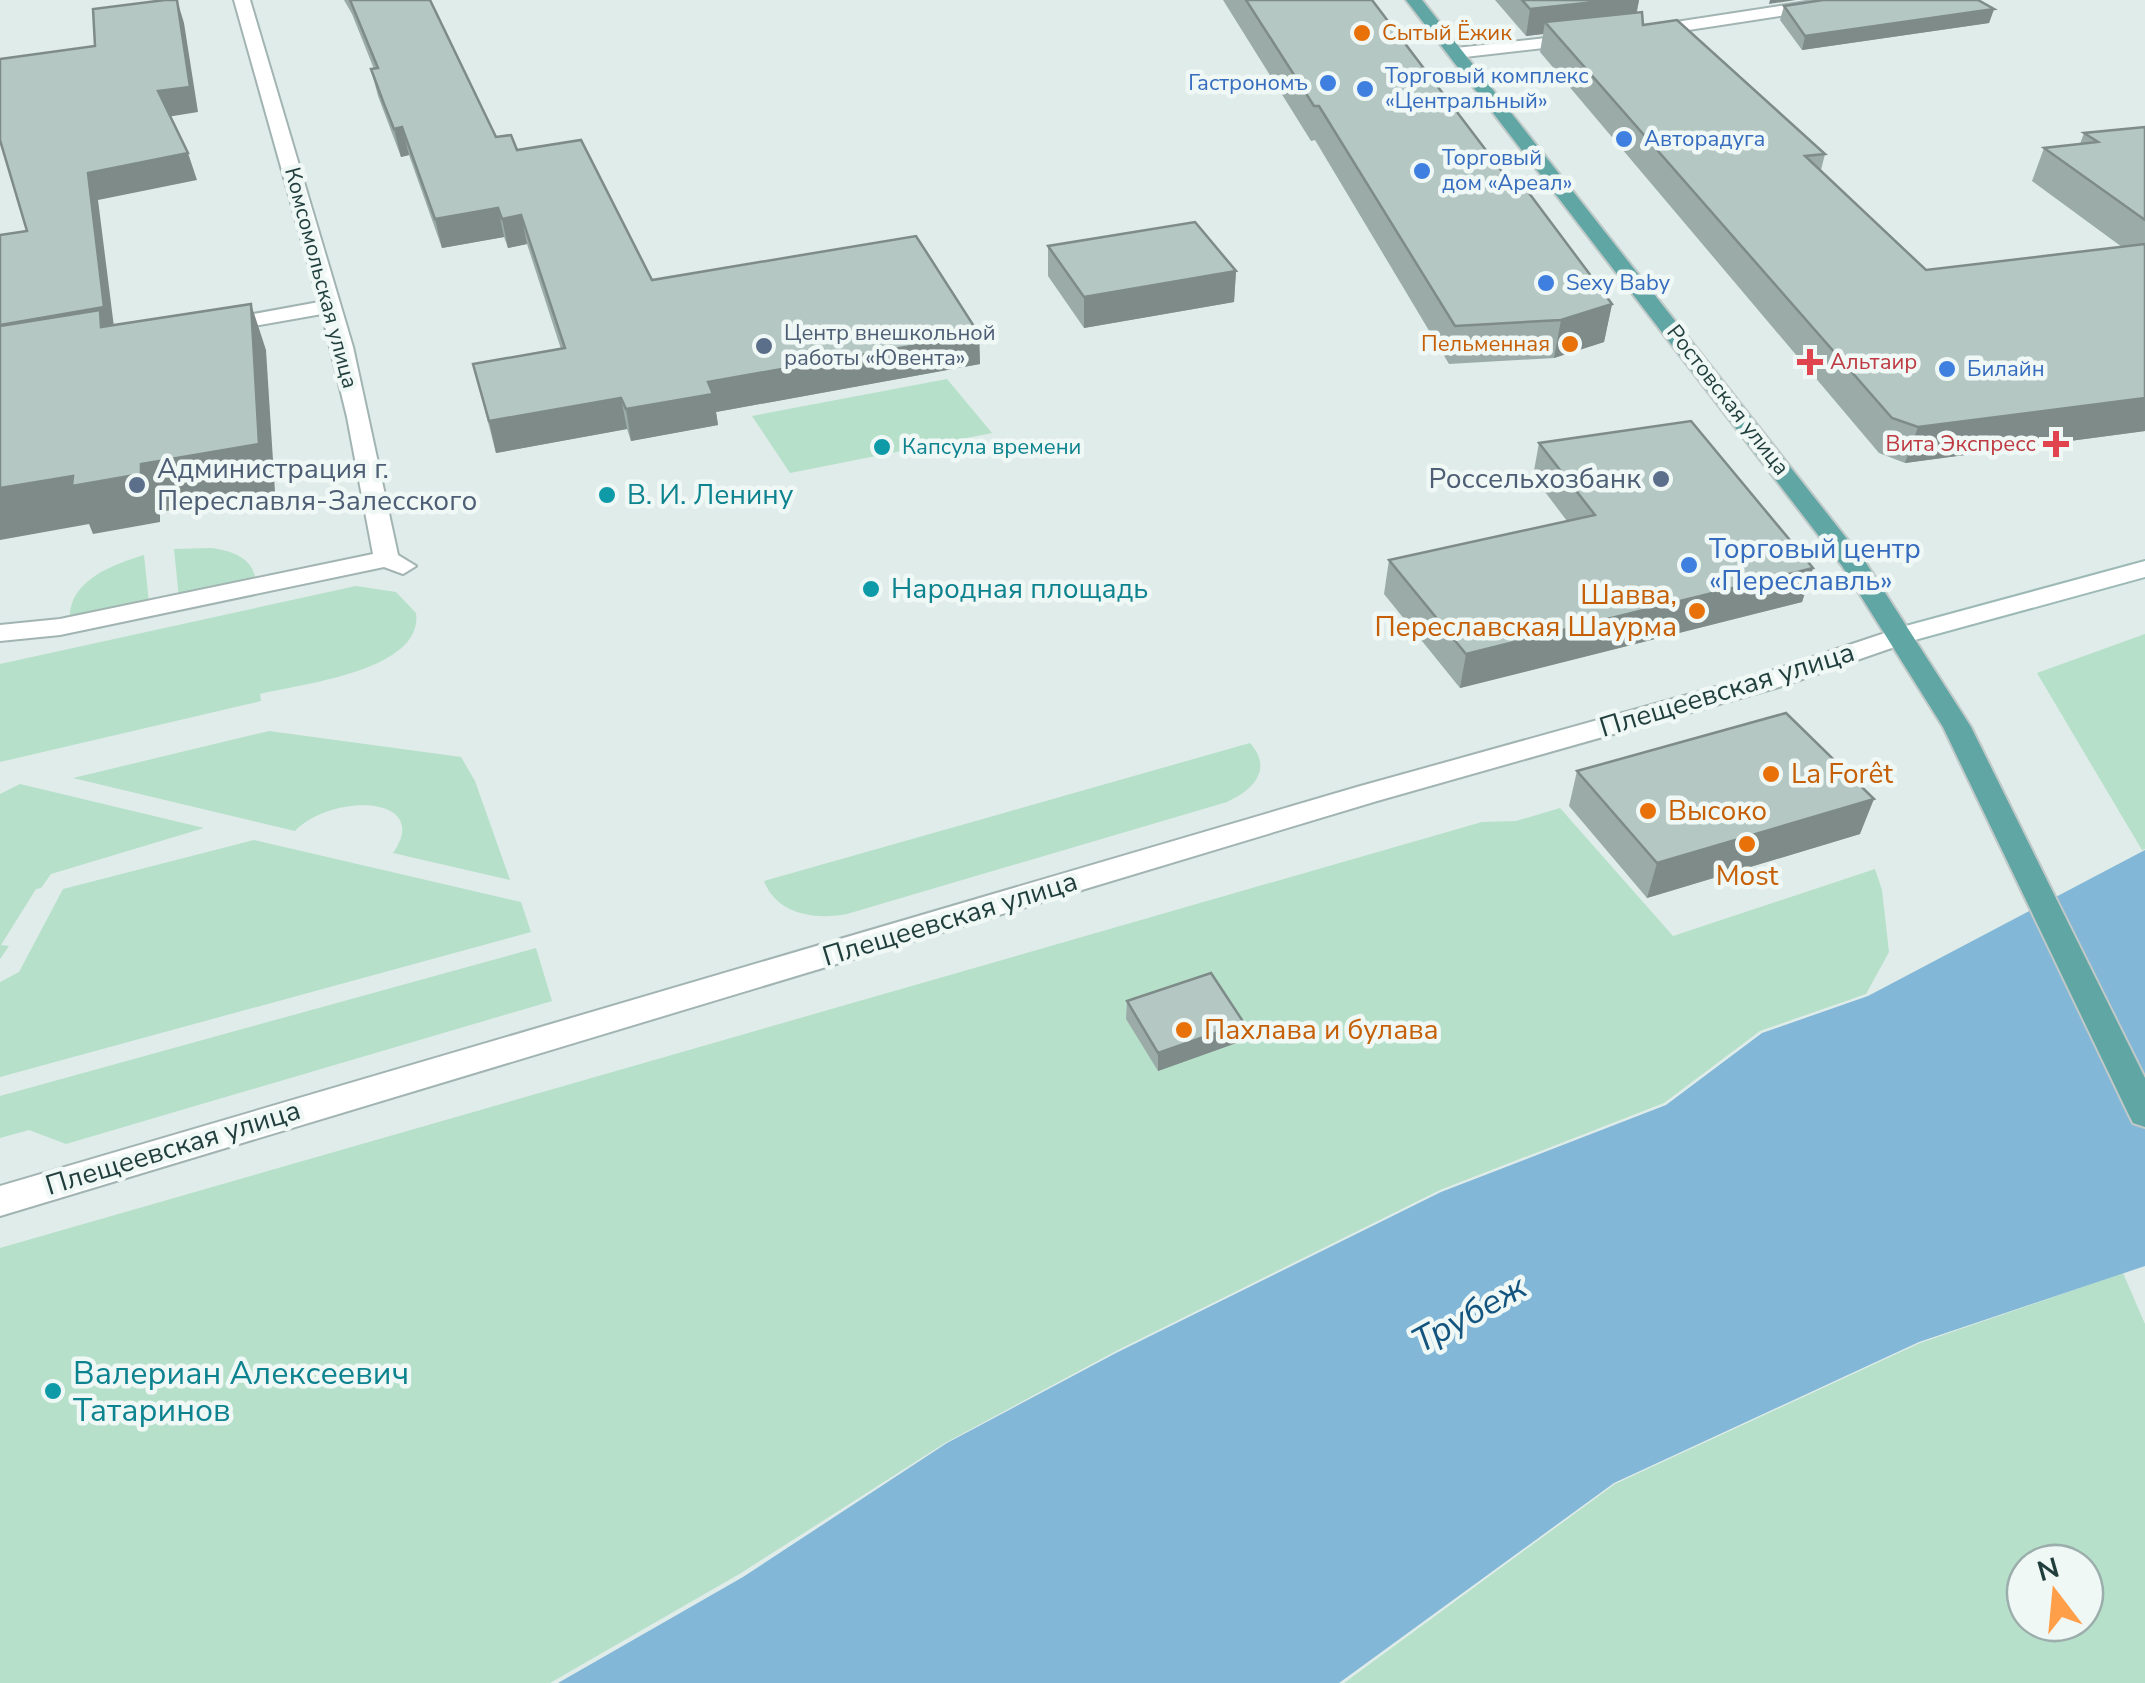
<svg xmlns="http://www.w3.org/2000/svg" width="2145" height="1683" font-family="'Nunito Sans',sans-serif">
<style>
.green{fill:#b6e0ca;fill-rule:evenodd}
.water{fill:#82b7d7}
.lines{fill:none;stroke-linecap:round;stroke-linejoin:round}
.minor-casing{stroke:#a2b4b2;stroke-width:4}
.tertiary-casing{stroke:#a2b4b2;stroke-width:4}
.secondary-casing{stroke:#9db9b5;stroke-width:4}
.primary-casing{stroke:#c0c9c8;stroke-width:4}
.minor{fill:#fff;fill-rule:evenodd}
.tertiary{fill:#fff;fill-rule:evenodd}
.secondary{fill:#fff;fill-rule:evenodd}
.primary{fill:#5fa6a4;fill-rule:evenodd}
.wall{fill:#9baba8}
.shaded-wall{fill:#7e8b88}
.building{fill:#b4c7c3;stroke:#7e8b88;stroke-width:2.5}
.food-dot{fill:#e8710a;stroke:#f0f8f6;stroke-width:4}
.shop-dot{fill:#3f7fe0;stroke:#f0f8f6;stroke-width:4}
.service-dot{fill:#5c6f8a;stroke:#f0f8f6;stroke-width:4}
.health-dot{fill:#e0444e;stroke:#f0f8f6;stroke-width:4}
.culture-dot{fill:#0f9aa8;stroke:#f0f8f6;stroke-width:4}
.labels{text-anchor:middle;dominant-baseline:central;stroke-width:9;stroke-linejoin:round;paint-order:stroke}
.far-food-label{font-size:22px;fill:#c56008;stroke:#f0f8f6;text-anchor:start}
.far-shop-label{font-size:22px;fill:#366cbe;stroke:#f0f8f6;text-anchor:start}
.far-street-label{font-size:22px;fill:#1f3e3c;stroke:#f0f8f6}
.far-service-label{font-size:22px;fill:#4e5e75;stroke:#f0f8f6;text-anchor:start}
.far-health-label{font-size:22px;fill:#be3a42;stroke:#f0f8f6;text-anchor:start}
.far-culture-label{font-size:22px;fill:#0d838f;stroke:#f0f8f6;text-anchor:start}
.service-label{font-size:28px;fill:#4e5e75;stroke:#f0f8f6;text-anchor:start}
.culture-label{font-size:28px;fill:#0d838f;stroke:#f0f8f6;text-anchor:start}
.shop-label{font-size:28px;fill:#366cbe;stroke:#f0f8f6;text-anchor:start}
.food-label{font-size:28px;fill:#c56008;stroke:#f0f8f6;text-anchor:start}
.street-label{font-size:28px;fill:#1f3e3c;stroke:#f0f8f6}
.near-culture-label{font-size:32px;fill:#0d838f;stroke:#f0f8f6;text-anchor:start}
.near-water-label{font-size:35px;font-style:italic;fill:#13557f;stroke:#f0f8f6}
</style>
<rect width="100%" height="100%" fill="#dfece9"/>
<path class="green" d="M 947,379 L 992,433 L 790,473 L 752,416 Z
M 211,548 C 232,551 252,557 256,580 L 179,598 L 174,549 Z
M 144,555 L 149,603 L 70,620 C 67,581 114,564 144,555 Z
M 356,586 L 396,592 L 416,613 C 424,671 300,684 260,694 L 261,701 L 0,762 L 0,664 Z
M 2145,634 L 2145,849 L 2142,850 L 2037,673 Z
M 269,731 L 461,757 L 475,781 L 510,880 L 393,853 C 433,796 333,792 295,831 L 73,778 Z
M 1250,743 C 1273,769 1254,790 1227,802 L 847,914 C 816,920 777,915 764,881 Z
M 20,784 L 204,828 L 51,874 L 41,888 L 36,889 L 1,945 L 9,946 L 0,959 L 0,794 Z
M 1560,808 L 1673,936 L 1875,869 L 1882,890 L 1889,952 L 1866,994 L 1760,1031 L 1664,1103 L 1440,1190 L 1116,1351 L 945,1443 L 741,1573 L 550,1683 L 0,1683 L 0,1248 L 1482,822 L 1516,821 Z
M 254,840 L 521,902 L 531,932 L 0,1077 L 0,982 L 19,972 L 63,889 Z
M 536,948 L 552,1001 L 66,1144 L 29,1130 L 0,1138 L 0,1096 Z
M 2123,1273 L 2145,1324 L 2145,1683 L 1344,1683 L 1615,1484 L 1920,1343 ZM 2025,1563 L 2085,1563 L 2085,1623 L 2025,1623 Z"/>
<path class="water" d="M 2145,850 L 2145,1266 L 1919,1342 L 1614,1483 L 1339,1683 L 558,1683 L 743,1577 L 947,1443 L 1116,1353 L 1441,1192 L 1666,1105 L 1762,1033 L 1868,996 Z"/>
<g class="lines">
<defs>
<path id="minor" d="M 234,0 L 250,0 L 353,347 L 398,555 L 416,566 L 403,574 L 384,567 L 60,635 L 0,641 L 0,625 L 60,619 L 373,554 L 347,417 L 322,314 L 215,333 L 204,327 L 215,321 L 319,302 Z
M 1819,0 L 1859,0 L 1851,5 L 1643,37 L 1635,32 L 1643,27 Z
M 1582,34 L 1590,39 L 1588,43 L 1456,58 L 1447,53 L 1456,48 Z"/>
<path id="tertiary" d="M 1900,628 L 1909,630 L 1913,636 L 1909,642 L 1779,687 L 1377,801 L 0,1216 L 0,1186 L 1357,787 L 1759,675 Z"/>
<path id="secondary" d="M 2145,561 L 2145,577 L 1900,644 L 1887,636 L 1891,630 Z"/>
<path id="primary" d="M 1406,0 L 1422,0 L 1866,563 L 1971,727 L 2145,1078 L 2145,1127 L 2133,1123 L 2128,1113 L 1943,727 L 1842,566 Z"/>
</defs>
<use href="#minor" class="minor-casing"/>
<use href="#tertiary" class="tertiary-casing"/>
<use href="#secondary" class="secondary-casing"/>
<use href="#primary" class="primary-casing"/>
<use href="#minor" class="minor"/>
<use href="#tertiary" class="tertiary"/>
<use href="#secondary" class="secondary"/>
<use href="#primary" class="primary"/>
</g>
<path class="wall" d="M 344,0 L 430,0 L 496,137 L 517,150 L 652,280 L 979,334 L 980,364 L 716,412 L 718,425 L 631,441 L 627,429 L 496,453 L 473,364 L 561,349 L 527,244 L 508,248 L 504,237 L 442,248 L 409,155 L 401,157 L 378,96 L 371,69 L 374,69 L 352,14 Z
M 1223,0 L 1372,0 L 1507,178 L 1612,304 L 1604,342 L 1554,358 L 1449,364 L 1315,140 L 1311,141 Z
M 1495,0 L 1639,0 L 1637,12 L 1643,25 L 1825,154 L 1821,170 L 1926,270 L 2122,247 L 2032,181 L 2044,148 L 2080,144 L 2084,133 L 2145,127 L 2145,431 L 1905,463 L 1879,453 L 1540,52 L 1543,34 L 1526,36 Z
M 1784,6 L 1994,9 L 1989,23 L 1802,50 L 1780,20 Z
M 1048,246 L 1236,271 L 1234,302 L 1084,328 L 1048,276 Z
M 1539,443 L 1813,568 L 1802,602 L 1460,688 L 1384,594 L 1389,560 L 1567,521 L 1533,476 Z
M 1577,771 L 1860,834 L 1647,898 L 1569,806 Z
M 1127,1001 L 1242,1041 L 1158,1071 L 1126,1019 Z"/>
<path class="shaded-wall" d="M 177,0 L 184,23 L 198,112 L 167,117 L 158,91 Z
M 1613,0 L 1639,0 L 1634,24 L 1545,22 L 1543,34 L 1526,36 L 1530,9 Z
M 1770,0 L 1796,0 L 1769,4 Z
M 1994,9 L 1989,23 L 1802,50 L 1805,36 Z
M 402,127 L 409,155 L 401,157 L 394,129 Z
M 188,153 L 197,180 L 98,200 L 115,335 L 0,351 L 0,325 L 88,173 Z
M 498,208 L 504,237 L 442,248 L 435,219 Z
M 521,215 L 527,244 L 508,248 L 502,219 Z
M 1236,271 L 1234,302 L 1084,328 L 1084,297 Z
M 251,304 L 266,350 L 275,492 L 160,512 L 160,522 L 93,534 L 89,524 L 0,540 L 0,488 L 141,464 Z
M 1612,304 L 1604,342 L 1554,358 L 1561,320 Z
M 979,334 L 980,364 L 716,412 L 718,425 L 631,441 L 626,409 L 708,382 Z
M 621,398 L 627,429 L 496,453 L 489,421 Z
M 2145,398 L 2145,431 L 1905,463 L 1918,427 Z
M 1813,568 L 1802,602 L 1460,688 L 1466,654 Z
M 1874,799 L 1860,834 L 1647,898 L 1657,863 Z
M 1244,1023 L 1242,1041 L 1158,1071 L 1158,1053 Z"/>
<path class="building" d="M 165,0 L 177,0 L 190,87 L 158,91 L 188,153 L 88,173 L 104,307 L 0,325 L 0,235 L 27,231 L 0,140 L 0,59 L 95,46 L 93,9 Z
M 350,0 L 430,0 L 496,137 L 511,135 L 517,150 L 581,140 L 652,280 L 916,236 L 979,334 L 708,382 L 713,394 L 626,409 L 621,398 L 489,421 L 473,364 L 565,348 L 521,215 L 502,219 L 498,208 L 435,219 L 402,127 L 394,129 L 384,104 L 371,69 L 378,68 Z
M 1246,0 L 1372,0 L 1507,178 L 1517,177 L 1612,304 L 1561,320 L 1455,326 L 1319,106 L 1314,106 Z
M 1522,0 L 1613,0 L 1530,9 Z
M 1823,0 L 1978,0 L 1994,9 L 1805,36 L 1784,6 Z
M 1642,12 L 1643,25 L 1677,20 L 1825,154 L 1805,156 L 1926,270 L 2145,244 L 2145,398 L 1918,427 L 1892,418 L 1545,22 Z
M 2145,127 L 2145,220 L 2044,148 L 2098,142 L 2084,133 Z
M 1195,222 L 1236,271 L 1084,297 L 1048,246 Z
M 251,304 L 259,444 L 141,464 L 141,474 L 72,486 L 73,476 L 0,488 L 0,326 L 100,310 L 101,327 Z
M 1691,421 L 1813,568 L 1466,654 L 1389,560 L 1595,515 L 1539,443 Z
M 1786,713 L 1874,799 L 1657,863 L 1577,771 Z
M 1211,973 L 1244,1023 L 1158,1053 L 1127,1001 Z"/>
<g class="food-dot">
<circle cx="1362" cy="33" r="10"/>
<circle cx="1570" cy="344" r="10"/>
<circle cx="1697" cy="611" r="10"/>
<circle cx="1771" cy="774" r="10"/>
<circle cx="1648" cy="811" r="10"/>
<circle cx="1747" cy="844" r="10"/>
<circle cx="1184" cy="1030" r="10"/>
</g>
<g class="shop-dot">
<circle cx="1328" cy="83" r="10"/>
<circle cx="1365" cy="89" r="10"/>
<circle cx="1624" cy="139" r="10"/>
<circle cx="1422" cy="171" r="10"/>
<circle cx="1546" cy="283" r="10"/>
<circle cx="1947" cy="369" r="10"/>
<circle cx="1689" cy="565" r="10"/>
</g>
<g class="service-dot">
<circle cx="764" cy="346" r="10"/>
<circle cx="1661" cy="479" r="10"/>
<circle cx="137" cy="485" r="10"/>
</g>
<g class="health-dot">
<path d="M1805 347h10v10h10v10h-10v10h-10v-10h-10v-10h10z"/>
<path d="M2051 429h10v10h10v10h-10v10h-10v-10h-10v-10h10z"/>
</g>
<g class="culture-dot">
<circle cx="882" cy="447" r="10"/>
<circle cx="607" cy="495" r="10"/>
<circle cx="871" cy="589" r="10"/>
<circle cx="53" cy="1391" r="10"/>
</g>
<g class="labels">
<g class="far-food-label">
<text x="1382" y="33">Сытый Ёжик</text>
<text x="1550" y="344" text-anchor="end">Пельменная</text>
</g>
<g class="far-shop-label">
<text x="1385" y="76">Торговый комплекс<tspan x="1385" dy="25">«Центральный»</tspan></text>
<text x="1308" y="83" text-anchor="end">Гастрономъ</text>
<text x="1644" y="139">Авторадуга</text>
<text x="1442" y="158">Торговый<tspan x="1442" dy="25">дом «Ареал»</tspan></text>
<text x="1566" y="283">Sexy Baby</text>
<text x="1967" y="369">Билайн</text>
</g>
<g class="far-street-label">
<text transform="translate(321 278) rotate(75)">Комсомольская улица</text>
<text transform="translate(1728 400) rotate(52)">Ростовская улица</text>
</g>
<g class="far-service-label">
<text x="784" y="333">Центр внешкольной<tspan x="784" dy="25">работы «Ювента»</tspan></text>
</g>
<g class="far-health-label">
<text x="1830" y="362">Альтаир</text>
<text x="2036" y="444" text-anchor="end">Вита Экспресс</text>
</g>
<g class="far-culture-label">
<text x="902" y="447">Капсула времени</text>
</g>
<g class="service-label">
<text x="157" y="469">Администрация г.<tspan x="157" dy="32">Переславля-Залесского</tspan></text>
<text x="1641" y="479" text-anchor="end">Россельхозбанк</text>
</g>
<g class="culture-label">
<text x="627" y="495">В. И. Ленину</text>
<text x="891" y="589">Народная площадь</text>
</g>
<g class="shop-label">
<text x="1709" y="549">Торговый центр<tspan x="1709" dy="32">«Переславль»</tspan></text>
</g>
<g class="food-label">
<text x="1677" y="595" text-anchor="end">Шавва,<tspan x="1677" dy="32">Переславская Шаурма</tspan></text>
<text x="1791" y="774">La Forêt</text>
<text x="1668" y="811">Высоко</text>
<text x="1747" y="876" text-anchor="middle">Most</text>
<text x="1204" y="1030">Пахлава и булава</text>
</g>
<g class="street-label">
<text transform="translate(1727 690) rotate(-17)">Плещеевская улица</text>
<text transform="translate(950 919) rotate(-17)">Плещеевская улица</text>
<text transform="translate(173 1148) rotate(-17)">Плещеевская улица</text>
</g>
<g class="near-culture-label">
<text x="73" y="1373">Валериан Алексеевич<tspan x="73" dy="37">Татаринов</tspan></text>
</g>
<g class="near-water-label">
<text transform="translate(1469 1314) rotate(-29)">Трубеж</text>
</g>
</g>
<g transform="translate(2055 1593) rotate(344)"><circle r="48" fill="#f0f8f6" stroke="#9caeac" stroke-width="2.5"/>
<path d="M0-8L18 38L0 25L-18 38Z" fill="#ff9f4a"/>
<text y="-15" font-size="28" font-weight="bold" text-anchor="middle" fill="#1f3e3c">N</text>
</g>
</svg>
